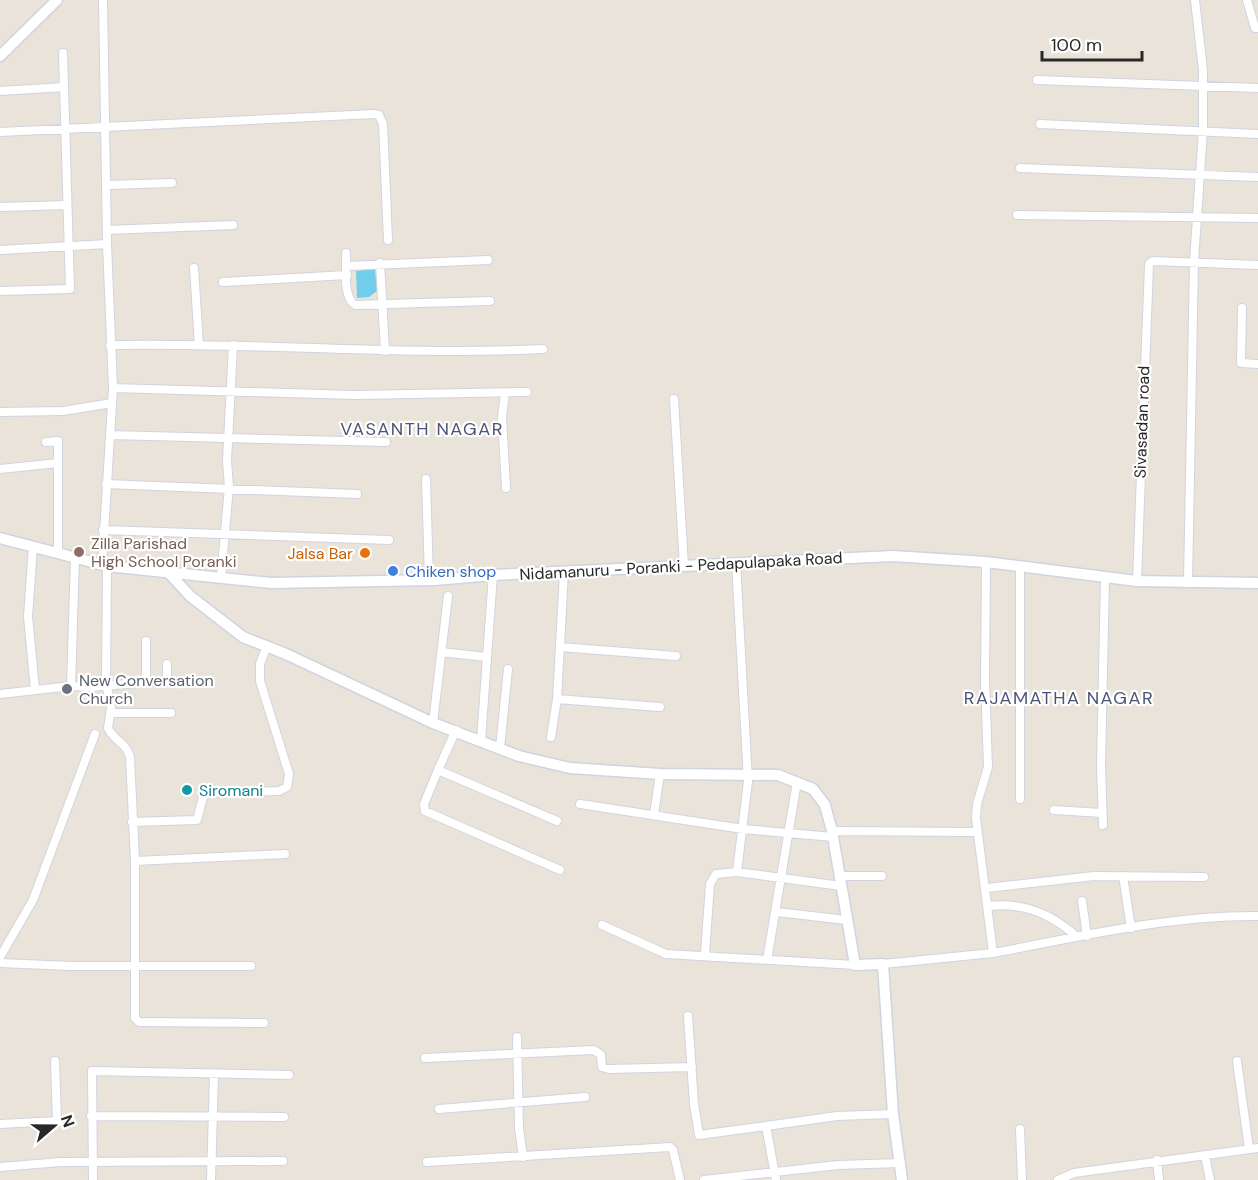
<svg xmlns="http://www.w3.org/2000/svg" width="1258" height="1180" font-family="'DM Sans',sans-serif">
<style>
.water{fill:#71cde9}
.lines{fill:none;stroke-linecap:round;stroke-linejoin:round}
.minor-casing{stroke:#d0d4e1;stroke-width:10}
.tertiary-casing{stroke:#d0d4e1;stroke-width:13}
.secondary-casing{stroke:#d0d4e1;stroke-width:13}
.minor{stroke:#fff;stroke-width:8}
.tertiary{stroke:#fff;stroke-width:10}
.secondary{stroke:#fff;stroke-width:10}
.education-dot{fill:#8d6e63;stroke:#fff;stroke-width:2}
.food-dot{fill:#e8710a;stroke:#fff;stroke-width:2}
.shop-dot{fill:#3f7fe0;stroke:#fff;stroke-width:2}
.worship-dot{fill:#6b7280;stroke:#fff;stroke-width:2}
.culture-dot{fill:#0f9aa8;stroke:#fff;stroke-width:2}
.labels{text-anchor:middle;dominant-baseline:central;stroke-width:4.5;stroke-linejoin:round;paint-order:stroke}
.street-label{font-size:16px;fill:#282828;stroke:#fff}
.education-label{font-size:16px;fill:#785e54;stroke:#fff;text-anchor:start}
.food-label{font-size:16px;fill:#c56008;stroke:#fff;text-anchor:end}
.shop-label{font-size:16px;fill:#366cbe;stroke:#fff;text-anchor:start}
.worship-label{font-size:16px;fill:#5b616d;stroke:#fff;text-anchor:start}
.culture-label{font-size:16px;fill:#0d838f;stroke:#fff;text-anchor:start}
.neighbourhood-label{font-size:18px;letter-spacing:1.5px;fill:#4b5477;stroke:#fff}
</style>
<rect width="100%" height="100%" fill="#eae3da"/>
<path class="water" d="M 375,269 L 377,291 L 369,297 L 357,298 L 356,271 Z"/>
<g class="lines">
<defs>
<path id="minor" d="M 1247,0 L 1255,28 L 1258,28
M 1037,80 L 1258,88
M 0,91 L 64,87
M 1040,124 L 1258,134
M 0,132 L 374,114 L 379,115 L 383,124 L 388,240
M 1020,168 L 1258,177
M 107,185 L 172,183
M 0,207 L 67,205
M 1017,215 L 1258,218
M 107,230 L 233,225
M 0,250 L 107,244
M 346,253 C 347,267 342,296 355,305 L 490,301
M 380,263 L 385,351
M 347,266 L 488,260
M 194,268 L 199,345
M 223,282 L 347,275
M 0,291 L 70,289 L 63,53
M 1242,308 L 1241,363 L 1258,364
M 110,345 C 255,342 399,356 543,349
M 113,388 L 354,395 L 527,392
M 505,393 L 502,417 L 506,488
M 674,399 L 684,566
M 0,412 L 63,411 L 112,403
M 110,435 L 386,442
M 46,442 L 58,441 L 58,553
M 0,469 L 58,463
M 426,479 L 429,580
M 106,484 L 357,494
M 103,530 L 389,540
M 33,547 L 28,616 L 35,690
M 736,562 L 748,781 L 737,872
M 102,565 L 113,388 L 107,244 L 103,0
M 107,566 L 106,682 L 111,708 L 108,728 C 113,740 126,742 130,757 L 135,861 L 135,1018 L 139,1022 L 264,1023
M 1020,566 L 1020,799
M 221,577 L 229,487 L 227,461 L 233,345
M 1137,581 L 1149,264 L 1153,261 L 1258,265
M 1188,583 L 1194,261 L 1203,130 L 1203,70 L 1195,0
M 146,641 L 146,683
M 560,647 L 676,656
M 441,652 L 486,657
M 71,686 L 90,687 L 163,681 L 167,678 L 167,664
M 0,694 L 71,686 L 75,557
M 557,699 L 660,707
M 110,713 L 171,713
M 433,723 L 448,596
M 456,730 L 438,770 L 557,821
M 551,737 L 557,699 L 564,573
M 481,740 L 493,575
M 500,748 L 508,669
M 438,770 L 424,804 L 425,811 L 560,870
M 580,804 L 743,829 L 833,837
M 1054,810 L 1102,813
M 654,814 L 660,774
M 132,822 L 197,820 L 203,797 L 209,793 L 279,791 L 287,787 L 289,774 L 260,681 L 260,664 L 266,648
M 1103,825 L 1101,766 L 1105,578
M 832,831 L 977,832
M 135,861 L 285,854
M 840,876 L 882,876
M 1123,876 L 1131,928
M 987,888 L 1094,876 L 1204,877
M 1082,901 L 1087,936
M 989,906 C 1023,902 1052,914 1077,937
M 777,912 L 846,920
M 602,925 L 666,954 L 855,965
M 993,953 C 1079,937 1170,915 1258,916
M 705,954 L 710,884 L 716,874 L 737,872 L 841,886
M 0,957 L 33,900 L 95,734
M 767,960 L 797,782
M 0,963 L 71,966 L 251,966
M 883,964 L 993,953 L 976,818 L 977,804 L 988,767 L 985,681 L 986,562
M 688,1016 L 694,1104 L 699,1135 L 766,1126
M 517,1037 L 519,1128 L 523,1157
M 425,1058 L 594,1050 L 601,1055 L 602,1067 L 609,1069 L 692,1067
M 1237,1061 L 1249,1149
M 439,1109 L 585,1097
M 91,1116 L 284,1117
M 0,1124 L 57,1121 L 55,1061
M 1020,1129 L 1022,1180
M 1205,1156 L 1210,1180
M 1157,1160 L 1159,1180
M 427,1162 L 670,1147 L 673,1150 L 680,1180
M 0,1167 L 61,1162 L 283,1161
M 93,1180 L 92,1071 L 289,1075
M 211,1180 L 214,1075
M 704,1180 L 838,1165 L 901,1163
M 776,1180 L 766,1126 L 837,1116 L 893,1114
M 1058,1180 L 1074,1173 L 1258,1148"/>
<path id="tertiary" d="M 0,56 L 57,0
M 169,573 L 190,596 L 243,637 L 286,654 L 433,723 L 519,756 L 570,768 L 660,774 L 778,775 L 813,789 L 825,805 L 832,831 L 855,965 L 883,964 L 893,1114 L 902,1180"/>
<path id="secondary" d="M 0,538 L 107,566 L 271,583 L 435,580 L 493,575 L 893,556 L 986,562 L 1137,581 L 1258,583"/>
</defs>
<use href="#minor" class="minor-casing"/>
<use href="#tertiary" class="tertiary-casing"/>
<use href="#secondary" class="secondary-casing"/>
<use href="#minor" class="minor"/>
<use href="#tertiary" class="tertiary"/>
<use href="#secondary" class="secondary"/>
</g>
<circle class="education-dot" cx="79" cy="552" r="6"/>
<circle class="food-dot" cx="365" cy="553" r="6"/>
<circle class="shop-dot" cx="393" cy="571" r="6"/>
<circle class="worship-dot" cx="67" cy="689" r="6"/>
<circle class="culture-dot" cx="187" cy="790" r="6"/>
<g class="labels">
<g class="street-label">
<text transform="translate(1142 422) rotate(-88)">Sivasadan road</text>
<text transform="translate(681 566) rotate(-3)">Nidamanuru - Poranki - Pedapulapaka Road</text>
</g>
<g class="education-label">
<text x="91" y="543">Zilla Parishad<tspan x="91" dy="18">High School Poranki</tspan></text>
</g>
<g class="food-label">
<text x="353" y="553">Jalsa Bar</text>
</g>
<g class="shop-label">
<text x="405" y="571">Chiken shop</text>
</g>
<g class="worship-label">
<text x="79" y="680">New Conversation<tspan x="79" dy="18">Church</tspan></text>
</g>
<g class="culture-label">
<text x="199" y="790">Siromani</text>
</g>
<g class="neighbourhood-label">
<text x="422" y="429">VASANTH NAGAR</text>
<text x="1059" y="698">RAJAMATHA NAGAR</text>
</g>
</g>
<g transform="translate(54 1126) rotate(70)" stroke="#ffffff" stroke-width="4.5" paint-order="stroke">
<path d="M0-4.5L10 22L0 15L-10 22Z" fill="#282828"/>
<text y="-9" font-size="16" font-weight="bold" text-anchor="middle" fill="#282828">N</text>
</g>
<path d="M1042 51v9h100v-9" fill="none" stroke="#282828" stroke-width="3"/>
<text x="1051" y="51" font-size="18" fill="#282828" stroke="#ffffff" stroke-width="4.5" paint-order="stroke">100 m</text>
</svg>
